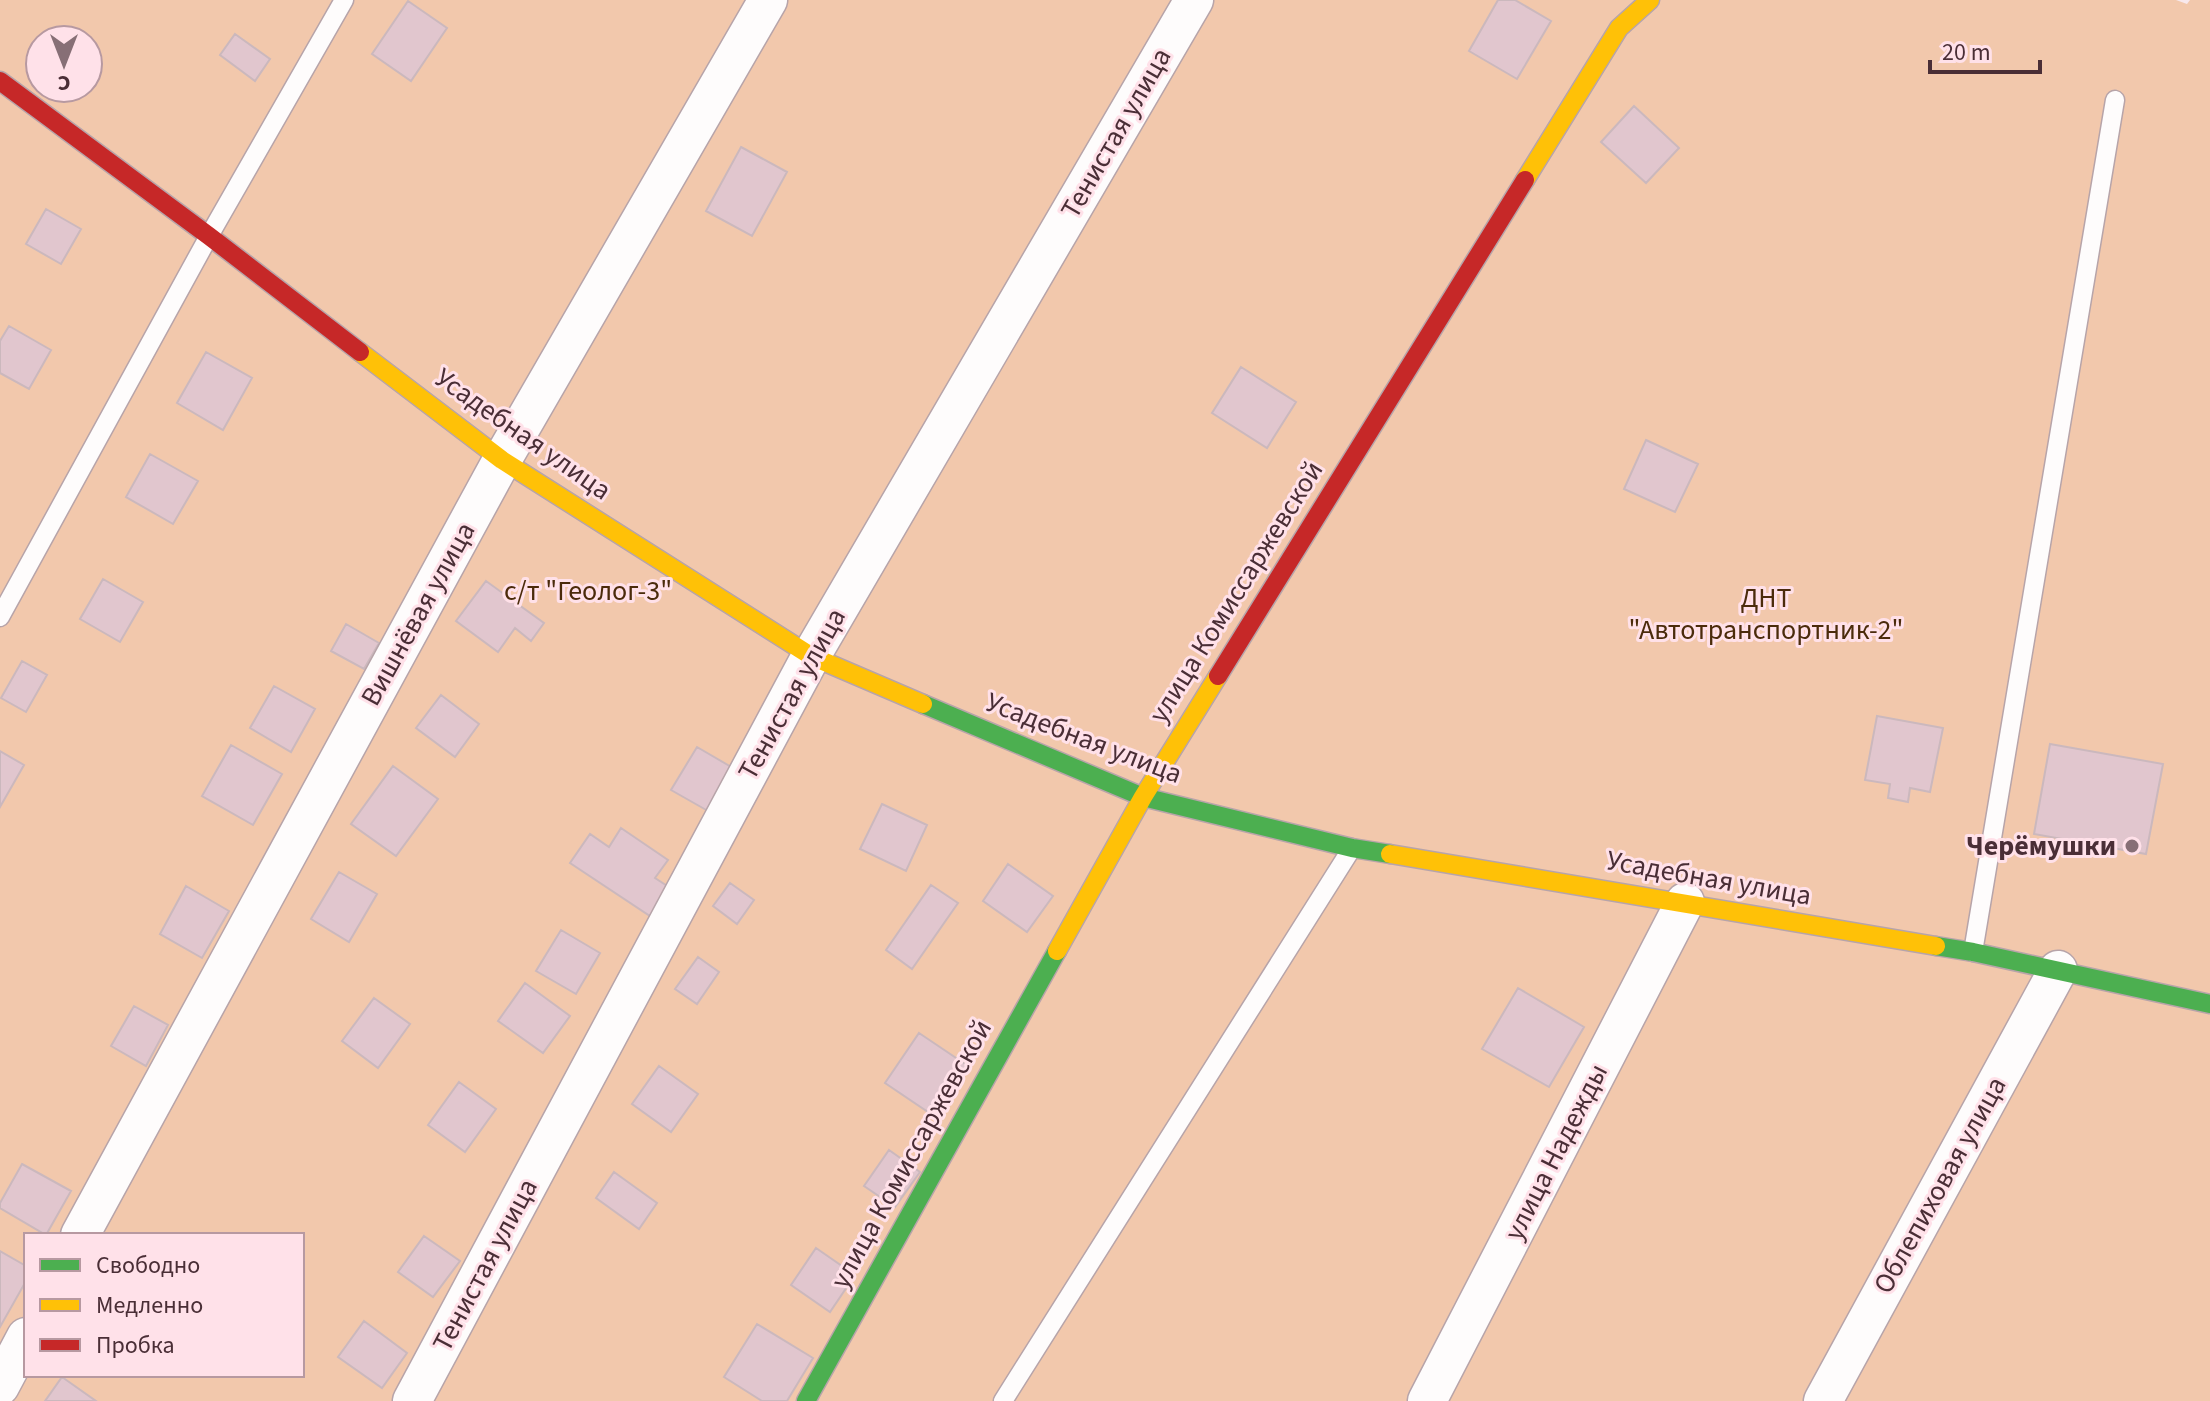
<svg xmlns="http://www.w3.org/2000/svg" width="2210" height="1401" font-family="'Source Sans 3',sans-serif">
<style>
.green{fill:#f2c8ac;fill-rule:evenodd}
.building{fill:#e1c6ce;stroke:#cbb8bd;stroke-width:2}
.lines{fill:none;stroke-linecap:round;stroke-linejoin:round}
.lane-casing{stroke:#b7a4a9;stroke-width:21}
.street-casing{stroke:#b7a4a9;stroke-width:41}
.fast-casing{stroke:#b7a4a9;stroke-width:21}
.slow-casing{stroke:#b7a4a9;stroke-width:21}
.jam-casing{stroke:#b7a4a9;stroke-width:21}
.lane{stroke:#fefcfc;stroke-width:18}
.street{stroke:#fefcfc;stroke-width:38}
.fast{stroke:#4caf50;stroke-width:18}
.slow{stroke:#ffc107;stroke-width:18}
.jam{stroke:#c62828;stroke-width:18}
.poi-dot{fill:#876f76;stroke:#ffe1e9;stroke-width:3}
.labels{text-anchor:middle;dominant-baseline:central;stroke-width:6;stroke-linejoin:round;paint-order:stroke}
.street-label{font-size:28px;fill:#4a2e36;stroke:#ffe1e9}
.park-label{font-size:28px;fill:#4b2b0b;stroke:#ffe1e9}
.poi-label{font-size:28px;font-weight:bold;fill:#4a2e36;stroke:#ffe1e9;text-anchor:end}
</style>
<rect width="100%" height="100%" fill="#f8e8ec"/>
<path class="green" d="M 0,0 L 2176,0 L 2187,4 L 2190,0 L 2210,0 L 2210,1401 L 0,1401 ZM 40,40 L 88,40 L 88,88 L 40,88 ZM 26,1235 L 302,1235 L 302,1375 L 26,1375 Z"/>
<path class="building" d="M 1498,0 L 1515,0 L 1551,21 L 1517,79 L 1469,51 Z
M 408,1 L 447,28 L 411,81 L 372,54 Z
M 235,34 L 270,59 L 255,81 L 220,55 Z
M 1634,106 L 1679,148 L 1646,183 L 1601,142 Z
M 741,147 L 787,172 L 752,236 L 706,211 Z
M 46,209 L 81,229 L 61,264 L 26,244 Z
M 9,326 L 51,350 L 29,389 L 0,373 L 0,341 Z
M 206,352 L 252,378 L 223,430 L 177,403 Z
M 1241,367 L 1296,402 L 1267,448 L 1212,413 Z
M 1646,440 L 1698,464 L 1675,512 L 1624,489 Z
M 150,454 L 198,481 L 173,524 L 126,497 Z
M 103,579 L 143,602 L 120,642 L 80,619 Z
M 486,581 L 544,623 L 531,641 L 515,628 L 498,652 L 456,621 Z
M 346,624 L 379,643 L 364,669 L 331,651 Z
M 22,661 L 47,675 L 26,712 L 1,698 Z
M 274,686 L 315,709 L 291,752 L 250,728 Z
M 441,695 L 479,724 L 455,757 L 416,728 Z
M 1877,716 L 1943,728 L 1930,792 L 1910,788 L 1908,802 L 1888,798 L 1890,784 L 1865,780 Z
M 2050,744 L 2163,764 L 2146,854 L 2034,834 Z
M 231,745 L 282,774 L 253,825 L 202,796 Z
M 697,747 L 733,768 L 708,811 L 671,790 Z
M 0,751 L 24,765 L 0,807 Z
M 393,766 L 438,799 L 396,856 L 351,824 Z
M 882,804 L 927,825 L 906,871 L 860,849 Z
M 621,828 L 668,860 L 655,878 L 672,889 L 653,918 L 570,863 L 590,834 L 609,847 Z
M 1008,864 L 1053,896 L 1027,932 L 983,901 Z
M 339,872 L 377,894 L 349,942 L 311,919 Z
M 730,883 L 754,900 L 737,924 L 713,906 Z
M 931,885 L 958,903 L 912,969 L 886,950 Z
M 186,886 L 229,911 L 202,958 L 160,934 Z
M 561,930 L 600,953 L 576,994 L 536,971 Z
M 698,957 L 719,972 L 697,1004 L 675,989 Z
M 525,983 L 570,1016 L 543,1053 L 498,1021 Z
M 1518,988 L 1584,1027 L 1549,1087 L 1482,1049 Z
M 374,998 L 410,1024 L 378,1068 L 342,1041 Z
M 134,1006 L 168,1025 L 146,1066 L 111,1046 Z
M 919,1033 L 968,1066 L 934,1116 L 885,1083 Z
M 659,1066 L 698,1094 L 671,1132 L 632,1104 Z
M 459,1082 L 496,1109 L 465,1152 L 428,1125 Z
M 889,1150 L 920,1172 L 895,1207 L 864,1186 Z
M 22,1164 L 71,1191 L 46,1235 L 0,1208 L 0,1203 Z
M 614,1172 L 657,1203 L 639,1229 L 596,1198 Z
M 424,1236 L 460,1261 L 433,1297 L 398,1272 Z
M 816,1248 L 855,1275 L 830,1312 L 791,1285 Z
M 0,1251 L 26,1266 L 26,1281 L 0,1327 Z
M 364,1321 L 407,1353 L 382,1388 L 338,1357 Z
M 757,1324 L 813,1358 L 787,1401 L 762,1401 L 724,1377 Z
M 62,1377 L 96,1401 L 45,1401 Z"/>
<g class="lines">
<defs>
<path id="lane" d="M 0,617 L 209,236 L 344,0
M 1973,952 L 2115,100
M 1003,1401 L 1352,848"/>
<path id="street" d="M 80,1235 L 502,460 L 768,0
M 0,1386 L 26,1337
M 412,1401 L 811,656 L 1194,0
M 1427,1401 L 1685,902
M 1823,1401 L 2058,970"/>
<path id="fast" d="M 923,704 L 1143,797 L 1352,848 L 1390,854
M 1936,946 L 1973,952 L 2210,1004
M 806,1401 L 1057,951"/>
<path id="slow" d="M 1525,180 L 1619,28 L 1650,0
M 360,352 L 502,460 L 811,656 L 923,704
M 1390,854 L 1936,946
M 1057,951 L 1143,797 L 1218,676"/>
<path id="jam" d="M 0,81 L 209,236 L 360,352
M 1218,676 L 1525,180"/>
</defs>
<use href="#lane" class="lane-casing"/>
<use href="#street" class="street-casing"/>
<use href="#fast" class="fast-casing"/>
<use href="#slow" class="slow-casing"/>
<use href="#jam" class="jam-casing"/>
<use href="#lane" class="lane"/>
<use href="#street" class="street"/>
<use href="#fast" class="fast"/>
<use href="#slow" class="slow"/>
<use href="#jam" class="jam"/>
</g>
<circle class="poi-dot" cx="2132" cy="846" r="8"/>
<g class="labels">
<g class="street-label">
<text transform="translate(1116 133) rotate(-60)">Тенистая улица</text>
<text transform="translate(523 434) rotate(35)">Усадебная улица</text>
<text transform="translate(1236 592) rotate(-58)">улица Комиссаржевской</text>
<text transform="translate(418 614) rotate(-61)">Вишнёвая улица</text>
<text transform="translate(792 694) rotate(-61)">Тенистая улица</text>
<text transform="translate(1084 738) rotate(21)">Усадебная улица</text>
<text transform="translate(1709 878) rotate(10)">Усадебная улица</text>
<text transform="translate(1556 1152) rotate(-63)">улица Надежды</text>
<text transform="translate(911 1154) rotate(-61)">улица Комиссаржевской</text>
<text transform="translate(1940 1185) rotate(-61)">Облепиховая улица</text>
<text transform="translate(485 1265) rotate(-62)">Тенистая улица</text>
</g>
<g class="park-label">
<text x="588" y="591">с/т "Геолог-3"</text>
<text x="1766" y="598">ДНТ<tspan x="1766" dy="32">"Автотранспортник-2"</tspan></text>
</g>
<g class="poi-label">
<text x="2116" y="846">Черёмушки</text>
</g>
</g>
<rect x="24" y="1233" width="280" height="144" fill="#ffe1e9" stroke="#b799a1" stroke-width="2"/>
<rect x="40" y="1259" width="40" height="12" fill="#4caf50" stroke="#b799a1" stroke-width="2"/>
<text x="96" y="1273" font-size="24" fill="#4a2e36">Свободно</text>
<rect x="40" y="1299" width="40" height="12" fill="#ffc107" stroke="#b799a1" stroke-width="2"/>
<text x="96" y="1313" font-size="24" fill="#4a2e36">Медленно</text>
<rect x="40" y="1339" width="40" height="12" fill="#c62828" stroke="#b799a1" stroke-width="2"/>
<text x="96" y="1353" font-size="24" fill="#4a2e36">Пробка</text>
<g transform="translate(64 64) rotate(180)"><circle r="38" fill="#ffe1e9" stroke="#b799a1" stroke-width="2"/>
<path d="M0-6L14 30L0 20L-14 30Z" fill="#876f76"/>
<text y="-12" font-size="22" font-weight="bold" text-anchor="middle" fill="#4a2e36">С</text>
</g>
<path d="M1930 60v12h110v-12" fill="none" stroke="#4a2e36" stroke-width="4"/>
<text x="1942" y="60" font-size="24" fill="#4a2e36" stroke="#ffe1e9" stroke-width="6" paint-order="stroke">20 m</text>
</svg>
